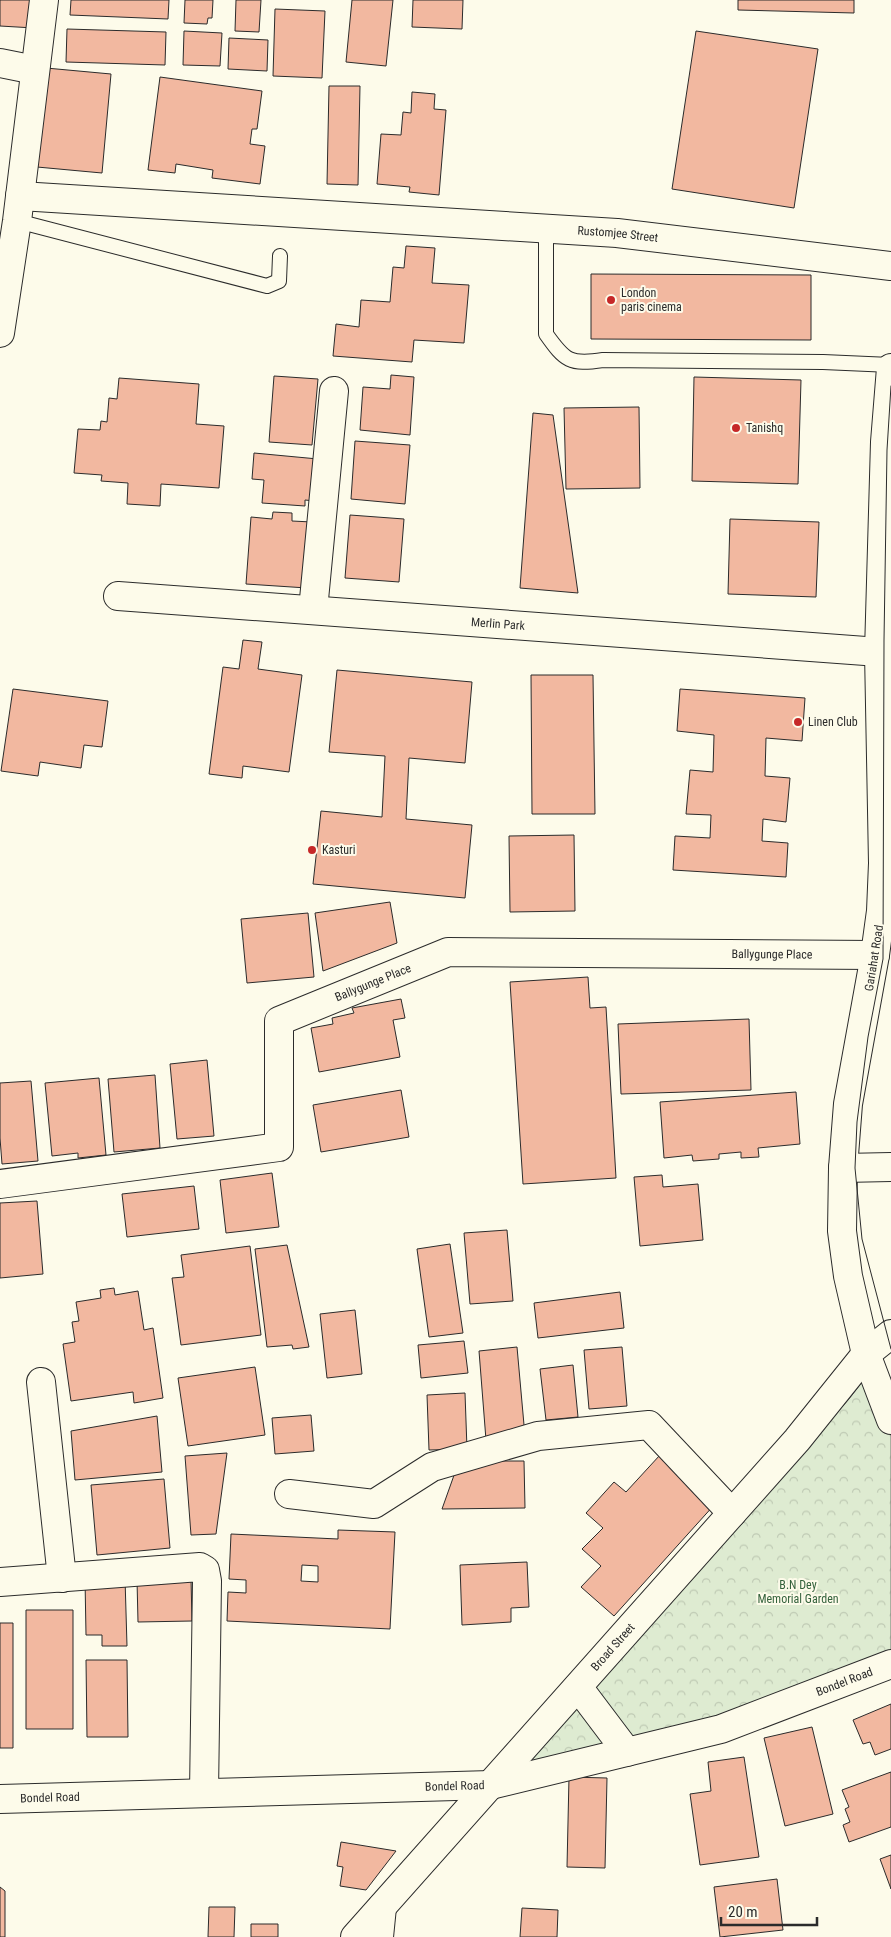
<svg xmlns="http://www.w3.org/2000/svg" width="891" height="1937" font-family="'Roboto Condensed',sans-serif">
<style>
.forest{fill:url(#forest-crowns);stroke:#74746e}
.building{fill:#f2b8a0;stroke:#2b2b2b;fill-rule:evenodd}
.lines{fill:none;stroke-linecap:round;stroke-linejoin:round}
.lane-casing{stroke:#2b2b2b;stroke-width:16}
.street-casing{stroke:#2b2b2b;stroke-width:30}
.secondary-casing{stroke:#2b2b2b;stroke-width:30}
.primary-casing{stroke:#2b2b2b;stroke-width:30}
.lane{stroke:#fdfbea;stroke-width:14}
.street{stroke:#fdfbea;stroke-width:28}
.secondary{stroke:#fdfbea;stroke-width:28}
.primary{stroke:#fdfbea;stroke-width:28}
.tram{stroke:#2b2b2b;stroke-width:1}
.poi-dot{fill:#c62828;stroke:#fdfbea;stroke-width:2}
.labels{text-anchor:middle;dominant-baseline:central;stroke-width:4;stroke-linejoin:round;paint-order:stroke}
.street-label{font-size:12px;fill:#2b2b2b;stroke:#fdfbea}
.poi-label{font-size:12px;fill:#2b2b2b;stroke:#fdfbea;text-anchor:start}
.park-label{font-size:12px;fill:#34623c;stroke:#fdfbea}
</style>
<defs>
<pattern id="forest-crowns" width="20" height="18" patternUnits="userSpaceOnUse" patternTransform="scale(1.25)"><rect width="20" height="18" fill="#deebd1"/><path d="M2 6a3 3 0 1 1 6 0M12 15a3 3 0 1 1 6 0" fill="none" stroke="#bfcab4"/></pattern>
</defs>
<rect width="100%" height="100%" fill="#fdfbea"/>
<path class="forest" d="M 869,1373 L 891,1436 L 891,1652 L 751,1712 L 523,1766 L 638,1633 L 849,1399 Z"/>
<path class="building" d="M 0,0 L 35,0 L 34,28 L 0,26 Z
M 71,0 L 169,0 L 168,19 L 70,15 Z
M 185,0 L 213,0 L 212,18 L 208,18 L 207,24 L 184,23 Z
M 236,0 L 261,0 L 259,32 L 235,31 Z
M 352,0 L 393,0 L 386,66 L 346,62 Z
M 413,0 L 463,0 L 462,29 L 412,27 Z
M 738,0 L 854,0 L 854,13 L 738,10 Z
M 275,9 L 325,11 L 322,78 L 273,76 Z
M 67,29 L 166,32 L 165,65 L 66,62 Z
M 184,31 L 222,33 L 220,66 L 183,65 Z
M 696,31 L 818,49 L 794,208 L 672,189 Z
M 229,38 L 268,40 L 267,71 L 228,69 Z
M 46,68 L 111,74 L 102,173 L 37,167 Z
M 160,77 L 262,91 L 257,129 L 252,129 L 250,144 L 265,146 L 260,184 L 212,178 L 213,170 L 176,164 L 175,173 L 148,170 Z
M 329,86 L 360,86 L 358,185 L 327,184 Z
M 412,92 L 435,94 L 434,109 L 446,110 L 439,195 L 409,192 L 410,187 L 377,184 L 381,134 L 401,135 L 403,112 L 411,113 Z
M 406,246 L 435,248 L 432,283 L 469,285 L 464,343 L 414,340 L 412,362 L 333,356 L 336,324 L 359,327 L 361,300 L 390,302 L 393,267 L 404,268 Z
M 591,274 L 811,275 L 811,340 L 591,339 Z
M 391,375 L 414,377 L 410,435 L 360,430 L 363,387 L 390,389 Z
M 274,376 L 318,379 L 312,445 L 269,442 Z
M 694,377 L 801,380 L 798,484 L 692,481 Z
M 119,378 L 199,384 L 196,424 L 224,426 L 219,488 L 161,484 L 160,506 L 127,504 L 128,483 L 101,481 L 102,475 L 74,473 L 78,429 L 100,430 L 101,421 L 107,422 L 109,398 L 117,399 Z
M 639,407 L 640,488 L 566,489 L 564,408 Z
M 533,413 L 553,415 L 578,593 L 520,588 Z
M 355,441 L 410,445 L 405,504 L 351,499 Z
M 254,453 L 318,459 L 315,501 L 305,500 L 305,506 L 262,503 L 264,480 L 252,479 Z
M 273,512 L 292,513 L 292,521 L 312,522 L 307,588 L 246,584 L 251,517 L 272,519 Z
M 350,515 L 404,519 L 399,582 L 345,578 Z
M 730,519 L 819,522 L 816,597 L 728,594 Z
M 243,640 L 262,642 L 258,669 L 302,675 L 289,772 L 243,766 L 242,778 L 209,774 L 223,667 L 239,669 Z
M 337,670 L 472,682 L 465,763 L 409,758 L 406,819 L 472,825 L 465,898 L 313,884 L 321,811 L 382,817 L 385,756 L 329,752 Z
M 531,675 L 593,675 L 595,814 L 532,814 Z
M 13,689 L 108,701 L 102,747 L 84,745 L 81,768 L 40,762 L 38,776 L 1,771 Z
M 680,689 L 805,698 L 802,741 L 766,738 L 765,776 L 790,778 L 786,822 L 763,819 L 762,841 L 788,843 L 786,877 L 673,870 L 675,836 L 710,838 L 711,815 L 686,814 L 690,770 L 713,772 L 714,735 L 677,731 Z
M 574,835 L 575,911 L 510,912 L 509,836 Z
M 390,902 L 397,943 L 323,971 L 315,913 Z
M 308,913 L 314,977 L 247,983 L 241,919 Z
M 588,977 L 590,1008 L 606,1007 L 616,1178 L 523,1184 L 510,982 Z
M 401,999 L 405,1018 L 393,1020 L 400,1057 L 319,1072 L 311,1028 L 333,1024 L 332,1018 L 354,1013 L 352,1008 Z
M 749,1019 L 751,1090 L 621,1094 L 618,1024 Z
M 207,1060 L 214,1136 L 177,1139 L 170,1064 Z
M 155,1075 L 160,1148 L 114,1152 L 108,1079 Z
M 99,1078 L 106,1155 L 78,1158 L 78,1153 L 52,1156 L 45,1083 Z
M 31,1081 L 38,1161 L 2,1164 L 0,1138 L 0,1083 Z
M 401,1090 L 409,1137 L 321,1152 L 313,1105 Z
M 796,1092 L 800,1144 L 758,1148 L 759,1157 L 741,1158 L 741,1152 L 719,1154 L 719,1159 L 693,1161 L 692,1155 L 664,1158 L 660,1102 Z
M 272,1173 L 279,1227 L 226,1233 L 220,1180 Z
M 662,1175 L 663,1187 L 698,1184 L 703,1240 L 640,1246 L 634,1177 Z
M 194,1186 L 199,1229 L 127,1237 L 122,1194 Z
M 37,1201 L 43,1274 L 0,1278 L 0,1203 Z
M 507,1230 L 513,1301 L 470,1304 L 464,1233 Z
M 450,1244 L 463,1333 L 429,1337 L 417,1249 Z
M 287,1245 L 309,1347 L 293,1349 L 292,1345 L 267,1347 L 255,1249 Z
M 250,1246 L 261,1335 L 181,1345 L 172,1278 L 184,1277 L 181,1255 Z
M 114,1288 L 115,1295 L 138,1291 L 144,1330 L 153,1328 L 163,1398 L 134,1403 L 133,1392 L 71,1401 L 63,1344 L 75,1342 L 72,1322 L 79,1321 L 76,1302 L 101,1298 L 100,1290 Z
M 620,1292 L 624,1328 L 538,1338 L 534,1303 Z
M 355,1310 L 362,1374 L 327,1378 L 320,1314 Z
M 464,1341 L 468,1373 L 421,1378 L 418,1345 Z
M 517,1347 L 525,1436 L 486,1440 L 479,1351 Z
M 622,1347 L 627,1406 L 589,1409 L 584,1350 Z
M 573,1365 L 578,1417 L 546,1420 L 540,1369 Z
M 255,1367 L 265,1435 L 188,1446 L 178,1378 Z
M 465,1393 L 467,1449 L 429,1450 L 427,1395 Z
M 311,1415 L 314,1451 L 275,1454 L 272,1418 Z
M 157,1416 L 162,1472 L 75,1480 L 71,1431 Z
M 227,1453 L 216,1534 L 191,1535 L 185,1456 Z
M 660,1455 L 715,1504 L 614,1616 L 581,1587 L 601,1566 L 582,1549 L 603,1528 L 586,1513 L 614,1482 L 626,1492 Z
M 483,1461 L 524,1461 L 525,1508 L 442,1509 L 458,1464 Z
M 164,1479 L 170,1548 L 97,1555 L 91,1485 Z
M 338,1530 L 395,1532 L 390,1629 L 227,1621 L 228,1592 L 246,1593 L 246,1580 L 229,1579 L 231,1534 L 338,1539 ZM 302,1565 L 318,1566 L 318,1582 L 301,1581 Z
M 527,1562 L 529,1607 L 511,1608 L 511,1622 L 462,1625 L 460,1565 Z
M 125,1578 L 127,1646 L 102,1646 L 102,1635 L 86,1635 L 85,1579 Z
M 191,1579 L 192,1621 L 138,1622 L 137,1580 Z
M 26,1610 L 73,1610 L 73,1729 L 26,1729 Z
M 0,1623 L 13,1623 L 13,1748 L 0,1748 Z
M 86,1660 L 127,1660 L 128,1737 L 87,1737 Z
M 891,1704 L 891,1749 L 875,1755 L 870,1742 L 863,1744 L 853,1720 Z
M 812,1727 L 833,1814 L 785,1826 L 764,1738 Z
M 744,1757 L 759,1857 L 700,1865 L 690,1794 L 711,1791 L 708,1762 Z
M 891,1772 L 891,1827 L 849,1842 L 843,1825 L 850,1822 L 845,1809 L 849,1807 L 842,1790 Z
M 569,1777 L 607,1778 L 605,1868 L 567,1867 Z
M 341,1842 L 396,1851 L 366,1890 L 340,1886 L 343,1867 L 337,1866 Z
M 891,1855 L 891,1889 L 880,1859 Z
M 777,1879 L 783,1930 L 720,1937 L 714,1887 Z
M 0,1887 L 5,1891 L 5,1937 L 0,1937 Z
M 209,1907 L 235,1907 L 234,1937 L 208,1937 Z
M 522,1908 L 558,1910 L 557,1937 L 520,1937 Z
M 251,1924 L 278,1924 L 278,1937 L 251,1937 Z"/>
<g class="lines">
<defs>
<path id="lane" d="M 17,221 L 267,286 L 279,281 L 280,256
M 546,229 L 546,334 C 565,361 570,365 603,360 L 823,362 L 891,365"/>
<g id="street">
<path d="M 0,63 L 35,70"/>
<path id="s1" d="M 20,196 L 617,233 L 891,266"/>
<path d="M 0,333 L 17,221 L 44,0"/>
<path id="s2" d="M 118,596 L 879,652"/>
<path d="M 313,610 L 334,391"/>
<path id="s3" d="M 0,1184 L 279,1147 L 279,1021 L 448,952 L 875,955"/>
<path d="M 41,1382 L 62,1578"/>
<path d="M 289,1494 L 374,1504 L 432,1467 L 538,1436 L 649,1425 L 732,1513"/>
<path d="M 0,1582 L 200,1567 L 205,1570 L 207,1581 L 204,1793"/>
<path d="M 379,1937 L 382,1907"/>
</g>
<g id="secondary">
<path d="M 843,1168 L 891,1167"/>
<path d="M 578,1687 L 627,1752"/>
<path id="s4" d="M 0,1799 L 491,1785 L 721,1729 L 891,1664"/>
<path id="s5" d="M 355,1937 L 797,1440 L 866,1354 L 891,1334"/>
</g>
<path id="primary" d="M 891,368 L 885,442 L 879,652 L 883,863 L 881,911 L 875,955 L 848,1104 L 843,1168 L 842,1231 L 848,1276 L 866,1354 L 891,1420"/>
</defs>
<use href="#lane" class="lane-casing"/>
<use href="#street" class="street-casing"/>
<use href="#secondary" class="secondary-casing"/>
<use href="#primary" class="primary-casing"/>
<use href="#lane" class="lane"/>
<use href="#street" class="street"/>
<use href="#secondary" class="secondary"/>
<use href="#primary" class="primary"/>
<path class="tram" d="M 891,386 L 887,450 L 884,640 L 883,959 L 868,1037 L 857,1122 L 855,1168 L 862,1239 L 891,1349"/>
</g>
<g class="poi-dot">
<circle cx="611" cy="300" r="5"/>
<circle cx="736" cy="428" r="5"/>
<circle cx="798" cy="722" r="5"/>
<circle cx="312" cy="850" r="5"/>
</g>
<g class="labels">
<g class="street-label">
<text stroke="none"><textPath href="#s1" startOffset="599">Rustomjee Street</textPath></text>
<text stroke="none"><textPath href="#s2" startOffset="381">Merlin Park</textPath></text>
<text stroke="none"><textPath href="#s3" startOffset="914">Ballygunge Place</textPath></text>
<text transform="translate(874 958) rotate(-81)">Gariahat Road</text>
<text stroke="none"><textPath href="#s3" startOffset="509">Ballygunge Place</textPath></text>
<text stroke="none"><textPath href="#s5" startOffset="388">Broad Street</textPath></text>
<text stroke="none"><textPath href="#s4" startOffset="860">Bondel Road</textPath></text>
<text stroke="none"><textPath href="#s4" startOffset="455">Bondel Road</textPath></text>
<text stroke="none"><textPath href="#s4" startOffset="50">Bondel Road</textPath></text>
</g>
<g class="poi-label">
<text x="621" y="293">London<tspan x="621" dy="14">paris cinema</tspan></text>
<text x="746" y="428">Tanishq</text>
<text x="808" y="722">Linen Club</text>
<text x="322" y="850">Kasturi</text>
</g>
<g class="park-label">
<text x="798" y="1585">B.N Dey<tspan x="798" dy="14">Memorial Garden</tspan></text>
</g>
</g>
<path d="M721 1917v8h96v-8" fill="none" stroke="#2b2b2b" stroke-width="2.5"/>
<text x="728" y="1917" font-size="15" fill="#2b2b2b" stroke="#fdfbea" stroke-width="4" paint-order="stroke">20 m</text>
</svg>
